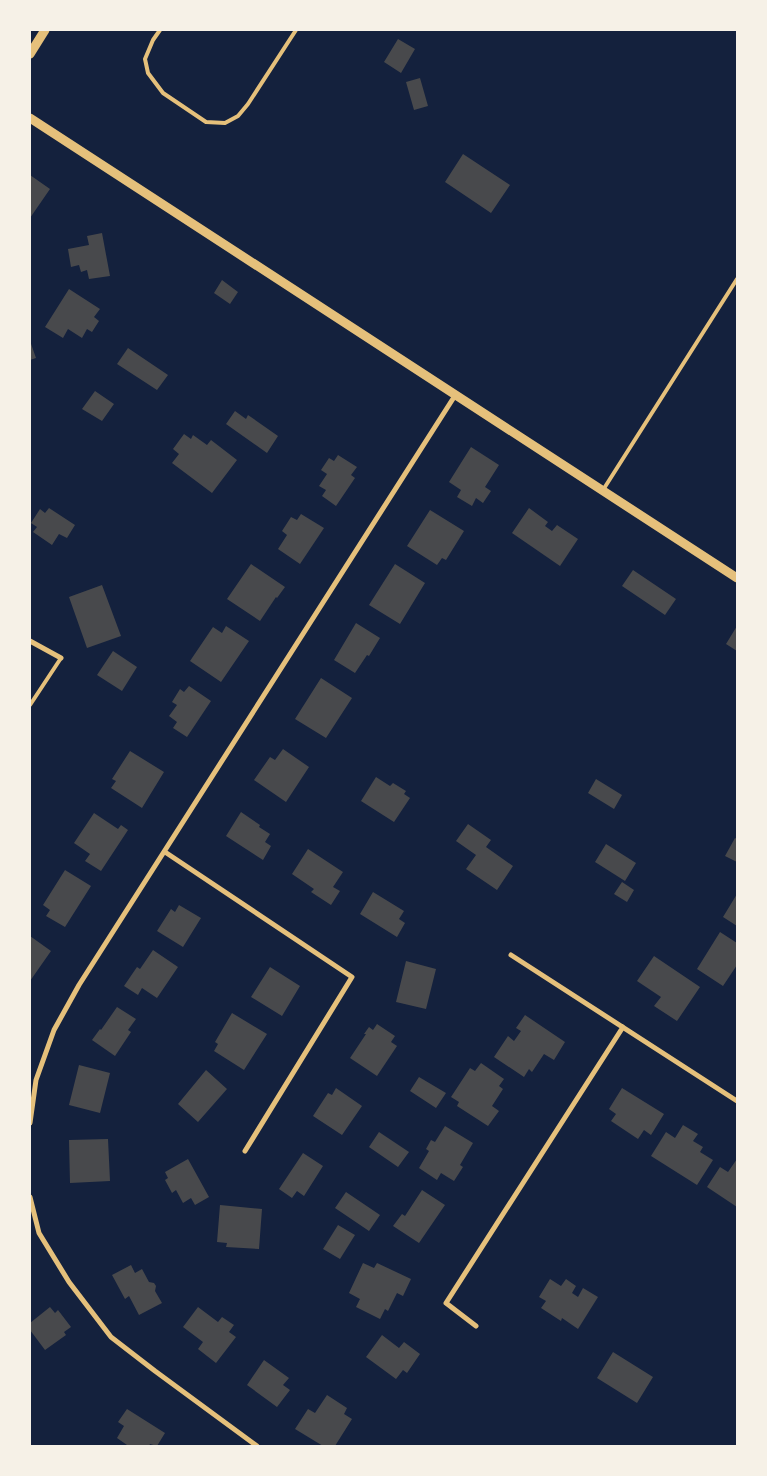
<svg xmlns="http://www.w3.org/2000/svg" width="767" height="1476" font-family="Jost,sans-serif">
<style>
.building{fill:#48494c}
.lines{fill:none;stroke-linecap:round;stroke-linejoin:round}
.service{stroke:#e5c07b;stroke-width:4}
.minor{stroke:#e5c07b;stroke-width:5}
.tertiary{stroke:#e5c07b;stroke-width:9}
</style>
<rect width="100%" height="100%" fill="#14213d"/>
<path class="building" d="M 398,39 L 415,49 L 401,73 L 384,62 Z
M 420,78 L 428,106 L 414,110 L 406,82 Z
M 463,154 L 510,185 L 491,213 L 445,182 Z
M 30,175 L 50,189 L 30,218 Z
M 102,233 L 110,276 L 89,279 L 87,270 L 81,272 L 79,265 L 71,267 L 68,249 L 89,245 L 87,236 Z
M 222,280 L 238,292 L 230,304 L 214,293 Z
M 69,289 L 100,309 L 94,317 L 99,321 L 92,332 L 87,329 L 82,338 L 68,329 L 63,338 L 45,327 Z
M 30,341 L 36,358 L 30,360 Z
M 128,348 L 168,375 L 157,390 L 117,364 Z
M 95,391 L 114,404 L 102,421 L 82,409 Z
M 235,411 L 246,419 L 248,415 L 278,436 L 267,453 L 226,424 Z
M 184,434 L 191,439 L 193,435 L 207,445 L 211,440 L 237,460 L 212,493 L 172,463 L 179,454 L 173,449 Z
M 471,447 L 499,465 L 485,487 L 491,491 L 483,503 L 476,498 L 472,506 L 457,497 L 461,490 L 449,482 Z
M 338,455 L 357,467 L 351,475 L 355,478 L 336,506 L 322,496 L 326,490 L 319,486 L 327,474 L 321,470 L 329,458 L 334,461 Z
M 49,508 L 75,525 L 67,538 L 59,534 L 52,545 L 33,532 L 37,527 L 31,523 L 40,509 L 45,513 Z
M 529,508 L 548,522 L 545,526 L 552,531 L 557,525 L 578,539 L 560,566 L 512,533 Z
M 430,510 L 464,531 L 446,560 L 442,558 L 437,565 L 407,546 Z
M 301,514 L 324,528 L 300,564 L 278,549 L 287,535 L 282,531 L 291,517 L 297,520 Z
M 251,564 L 285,587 L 277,598 L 276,597 L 260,621 L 227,599 Z
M 395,564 L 425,583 L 400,624 L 369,605 Z
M 633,570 L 676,599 L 665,615 L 622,586 Z
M 102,585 L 121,636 L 87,648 L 69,597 Z
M 356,623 L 380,638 L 369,656 L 367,655 L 355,673 L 334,660 Z
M 226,626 L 249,641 L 221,682 L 190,661 L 213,627 L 222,633 Z
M 737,626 L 737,651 L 726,644 Z
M 113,651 L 137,667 L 122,691 L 97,675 Z
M 321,678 L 352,698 L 326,738 L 295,719 Z
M 189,686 L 211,701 L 187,737 L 173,728 L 177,722 L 169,716 L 177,705 L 172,702 L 180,689 L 184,692 Z
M 283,749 L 309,767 L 286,802 L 254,780 L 270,757 L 275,760 Z
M 130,751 L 164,772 L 142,808 L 111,788 L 116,781 L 112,779 Z
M 376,777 L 390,786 L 393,783 L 406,791 L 404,794 L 410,798 L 394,822 L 361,801 Z
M 596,779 L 622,795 L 614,809 L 588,793 Z
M 241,812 L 260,825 L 259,827 L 270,834 L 265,842 L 271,846 L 263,860 L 226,836 Z
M 94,813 L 118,829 L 121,825 L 128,830 L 101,871 L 85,861 L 90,854 L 74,843 Z
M 468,824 L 491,840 L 486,847 L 513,866 L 497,890 L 466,869 L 476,855 L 456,841 Z
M 735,838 L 737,839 L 737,862 L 725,856 Z
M 606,844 L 636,863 L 625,881 L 595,862 Z
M 308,849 L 343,872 L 333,887 L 340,891 L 331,905 L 311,892 L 314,889 L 292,874 Z
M 65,870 L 91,886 L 65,927 L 46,916 L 50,910 L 43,905 Z
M 622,882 L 634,890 L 627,902 L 614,894 Z
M 373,892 L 404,911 L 399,919 L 405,923 L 397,937 L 360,914 Z
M 737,894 L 737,926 L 723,917 Z
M 179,905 L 201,918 L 183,947 L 157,931 L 171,909 L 175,912 Z
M 720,932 L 737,943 L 737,965 L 723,986 L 697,969 Z
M 30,936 L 51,951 L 30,981 Z
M 153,950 L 178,967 L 157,998 L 142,988 L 138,995 L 124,986 L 137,967 L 140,969 Z
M 654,956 L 700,987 L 677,1021 L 654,1006 L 661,997 L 637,981 Z
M 406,961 L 436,969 L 426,1009 L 396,1002 Z
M 270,967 L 300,986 L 282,1016 L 251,997 Z
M 117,1007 L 136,1019 L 128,1030 L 131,1032 L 115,1056 L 92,1040 L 100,1029 L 101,1030 Z
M 232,1013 L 267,1034 L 244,1070 L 214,1051 L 218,1044 L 215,1042 Z
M 525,1015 L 565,1042 L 554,1060 L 544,1054 L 532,1072 L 529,1069 L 524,1077 L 494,1057 L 508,1036 L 514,1041 L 521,1031 L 516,1028 Z
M 377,1024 L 395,1036 L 391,1042 L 397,1046 L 377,1076 L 350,1058 L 366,1034 L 364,1034 L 369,1027 L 373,1030 Z
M 481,1063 L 504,1079 L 499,1086 L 503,1089 L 492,1106 L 499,1111 L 488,1126 L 457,1106 L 459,1102 L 451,1097 L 470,1068 L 475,1071 Z
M 79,1065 L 110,1073 L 100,1113 L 69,1105 Z
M 206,1070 L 227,1089 L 198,1122 L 178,1104 Z
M 419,1077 L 446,1093 L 436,1108 L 410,1091 Z
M 336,1088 L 362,1106 L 342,1135 L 313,1116 L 328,1093 L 332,1095 Z
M 622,1088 L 664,1114 L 651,1135 L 644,1130 L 638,1139 L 611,1121 L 616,1114 L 609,1109 Z
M 683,1125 L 698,1134 L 693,1141 L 703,1147 L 700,1152 L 713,1160 L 697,1185 L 651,1156 L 666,1132 L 675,1138 Z
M 445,1126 L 473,1143 L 460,1165 L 463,1167 L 454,1181 L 441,1173 L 437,1180 L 419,1168 L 429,1151 L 426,1149 L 431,1140 L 435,1142 Z
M 379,1132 L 409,1152 L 398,1167 L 369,1147 Z
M 108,1139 L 110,1181 L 70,1183 L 69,1140 Z
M 303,1153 L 323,1166 L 304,1196 L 297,1191 L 292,1198 L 279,1189 Z
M 188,1159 L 209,1197 L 195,1205 L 191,1198 L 183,1203 L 176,1190 L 172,1193 L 165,1180 L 168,1178 L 165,1172 Z
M 737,1159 L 737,1207 L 707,1187 L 720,1167 L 728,1172 Z
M 422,1190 L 445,1205 L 419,1243 L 393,1226 L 402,1214 L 405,1216 Z
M 346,1192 L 380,1215 L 369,1231 L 335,1208 Z
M 220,1205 L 262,1209 L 259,1249 L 226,1247 L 227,1243 L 217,1242 Z
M 338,1225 L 355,1235 L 340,1259 L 323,1249 Z
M 363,1263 L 374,1268 L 377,1263 L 411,1279 L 403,1296 L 397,1293 L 388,1311 L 385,1309 L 380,1319 L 356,1307 L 360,1299 L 349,1293 Z
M 131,1265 L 135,1273 L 142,1269 L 149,1282 L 154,1283 L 156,1286 L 155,1291 L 162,1303 L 139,1315 L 129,1296 L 125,1299 L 112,1275 Z
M 550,1279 L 561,1286 L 566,1279 L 576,1286 L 572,1293 L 578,1297 L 583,1288 L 598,1297 L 578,1329 L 562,1318 L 561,1321 L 541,1308 L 546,1301 L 539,1297 Z
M 50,1307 L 55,1313 L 58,1310 L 71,1327 L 64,1332 L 66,1335 L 45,1350 L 30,1330 L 30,1323 Z
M 198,1307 L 218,1322 L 222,1317 L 234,1325 L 229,1332 L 236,1337 L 216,1363 L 198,1349 L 203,1342 L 183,1327 Z
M 382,1335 L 399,1348 L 404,1342 L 420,1354 L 407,1373 L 403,1370 L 396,1379 L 366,1357 Z
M 613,1352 L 653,1377 L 637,1403 L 597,1378 Z
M 264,1360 L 289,1378 L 283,1385 L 290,1390 L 277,1407 L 247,1385 Z
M 327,1395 L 347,1408 L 344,1414 L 352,1419 L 335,1446 L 323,1446 L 295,1429 L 308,1409 L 315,1413 Z
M 127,1409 L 165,1433 L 157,1446 L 150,1444 L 149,1446 L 126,1446 L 127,1445 L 117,1438 L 124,1426 L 118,1422 Z"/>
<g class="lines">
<path class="service" d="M 160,30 L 153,40 L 145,59 L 148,73 L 163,93 L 206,122 L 225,123 L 238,116 L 248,104 L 296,30
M 603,490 L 737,279
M 30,705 L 61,658"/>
<path class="minor" d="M 30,641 L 61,658
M 165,852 L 352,977 L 245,1151
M 511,955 L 737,1101
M 30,1123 L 36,1080 L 54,1030 L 79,985 L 456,394
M 30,1197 L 39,1233 L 69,1282 L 111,1337 L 155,1371 L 257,1446
M 476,1326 L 446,1303 L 623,1027"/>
<path class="tertiary" d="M 30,54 L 45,30
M 30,118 L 737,578"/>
</g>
<rect width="767" height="1476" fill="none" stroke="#f6f1e7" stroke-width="62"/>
</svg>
